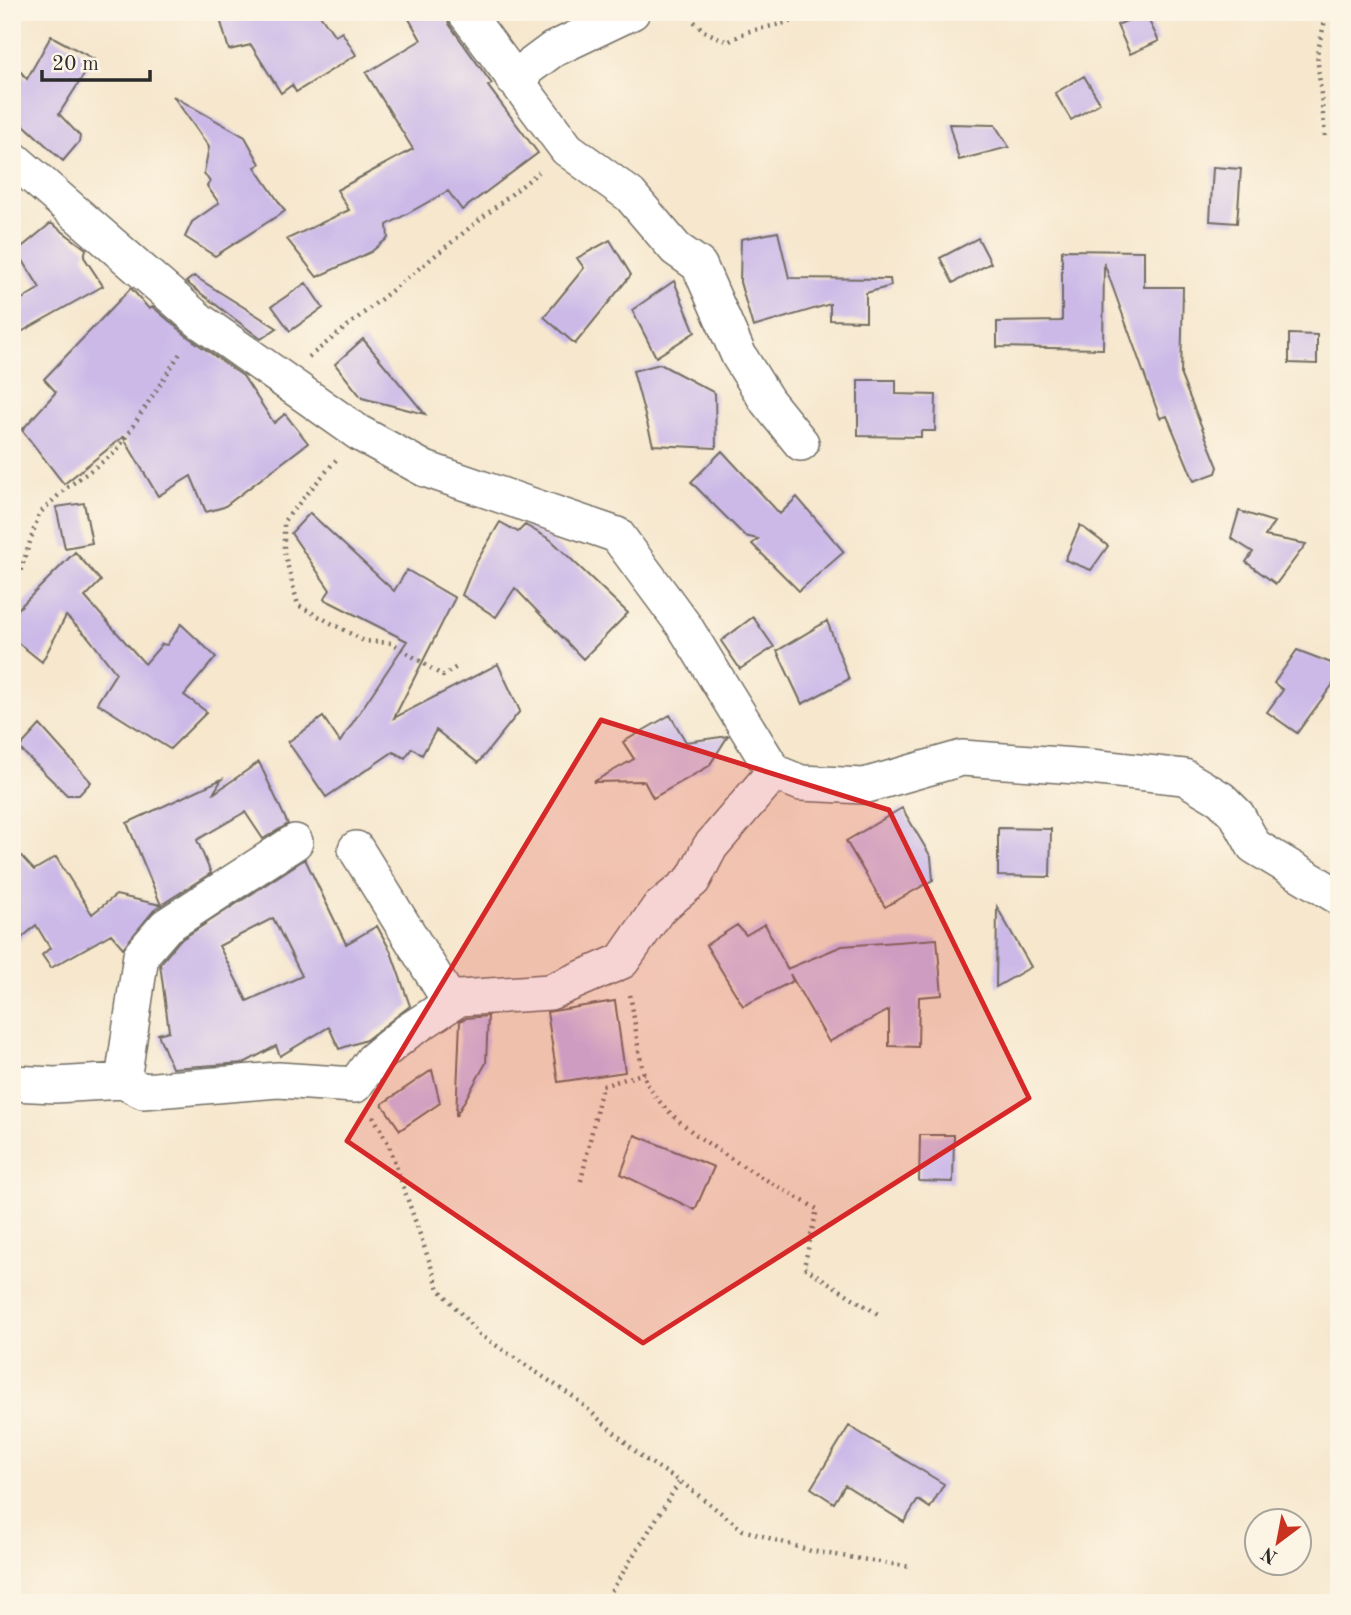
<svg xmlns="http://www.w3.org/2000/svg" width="1351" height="1615" font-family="'Old Standard TT',serif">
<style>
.building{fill:#ccb9e8;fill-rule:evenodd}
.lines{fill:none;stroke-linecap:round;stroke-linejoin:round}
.minor-casing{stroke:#726d64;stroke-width:38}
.path{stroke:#726d64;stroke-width:4.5;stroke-dasharray:2 5;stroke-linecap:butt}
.minor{stroke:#fff;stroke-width:35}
.marked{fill:#d62828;fill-opacity:0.2;stroke:#d62828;stroke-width:5;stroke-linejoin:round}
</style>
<rect width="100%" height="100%" fill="#fcf5e5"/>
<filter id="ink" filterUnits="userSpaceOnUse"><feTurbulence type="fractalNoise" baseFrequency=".0143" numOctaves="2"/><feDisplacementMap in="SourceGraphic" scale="14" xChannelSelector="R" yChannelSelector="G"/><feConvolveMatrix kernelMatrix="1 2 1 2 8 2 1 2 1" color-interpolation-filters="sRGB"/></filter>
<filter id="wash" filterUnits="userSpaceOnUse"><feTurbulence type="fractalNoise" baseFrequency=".00686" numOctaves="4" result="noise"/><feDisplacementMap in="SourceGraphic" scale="28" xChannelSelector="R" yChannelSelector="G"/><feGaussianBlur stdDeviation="1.57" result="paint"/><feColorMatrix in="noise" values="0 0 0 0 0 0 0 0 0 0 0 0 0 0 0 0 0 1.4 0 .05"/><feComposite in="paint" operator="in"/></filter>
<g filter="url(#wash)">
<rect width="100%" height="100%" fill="#f6e7cd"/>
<g id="blocks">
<path class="building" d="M 218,12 L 318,12 L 335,36 L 342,32 L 356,55 L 296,92 L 292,85 L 281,93 L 251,45 L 229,50 Z
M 405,12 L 445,12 L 449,24 L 492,84 L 488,86 L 538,153 L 462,210 L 448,191 L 387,225 L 388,238 L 371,252 L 317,277 L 287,239 L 349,210 L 337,190 L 413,149 L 366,73 L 421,40 Z
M 1145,13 L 1159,41 L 1130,54 L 1117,25 Z
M 51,36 L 94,59 L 59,114 L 80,136 L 79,142 L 63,161 L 12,114 L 12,62 L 27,79 Z
M 1084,76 L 1100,103 L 1071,120 L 1055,93 Z
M 173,96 L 245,137 L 260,164 L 255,167 L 285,211 L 215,256 L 185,237 L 192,222 L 219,203 L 207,186 L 210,182 L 204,173 L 209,147 Z
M 949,124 L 995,125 L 1009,147 L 959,160 Z
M 1213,167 L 1241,169 L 1237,223 L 1210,221 Z
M 51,223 L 86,249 L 84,257 L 103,286 L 12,337 L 12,305 L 40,288 L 17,251 Z
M 778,232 L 789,278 L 890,279 L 891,286 L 866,293 L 866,321 L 830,320 L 830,304 L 753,327 L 740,282 L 741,239 Z
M 978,238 L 991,263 L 953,283 L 940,258 Z
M 610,240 L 631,275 L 575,344 L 544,317 L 584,268 L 577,258 Z
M 1062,250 L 1144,251 L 1144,287 L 1183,287 L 1181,376 L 1218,467 L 1216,473 L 1194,481 L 1167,416 L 1160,418 L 1104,263 L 1103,349 L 997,347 L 997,322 L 1062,321 Z
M 194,276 L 277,328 L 261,339 L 186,282 Z
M 674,281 L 695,332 L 656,357 L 632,310 Z
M 306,283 L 323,308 L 290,331 L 272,306 Z
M 131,288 L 149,309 L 153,307 L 188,337 L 243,376 L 274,423 L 285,414 L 308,443 L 224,507 L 206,512 L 191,476 L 158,496 L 123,437 L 64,484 L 22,430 L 56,392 L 44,379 Z
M 1289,334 L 1317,335 L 1317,364 L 1289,363 Z
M 363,339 L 425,414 L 362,398 L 335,364 Z
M 660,364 L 715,393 L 716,448 L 653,445 L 633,371 Z
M 858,380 L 896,380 L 896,394 L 936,395 L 935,431 L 921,431 L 921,437 L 858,436 Z
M 722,451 L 780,514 L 797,497 L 844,552 L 799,591 L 752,544 L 758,539 L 745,536 L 691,482 Z
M 84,503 L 92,543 L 65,548 L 56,507 Z
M 1239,511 L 1274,522 L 1265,536 L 1306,544 L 1276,584 L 1246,562 L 1253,552 L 1231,538 Z
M 310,513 L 394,591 L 407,570 L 455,598 L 394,718 L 498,664 L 520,711 L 478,763 L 436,730 L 422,755 L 412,748 L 405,758 L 393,752 L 326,797 L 288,742 L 323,717 L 340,742 L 407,641 L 324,599 L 330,590 L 291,533 Z
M 500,522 L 518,532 L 525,525 L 551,540 L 628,613 L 583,659 L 515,588 L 496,617 L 462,595 L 474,566 Z
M 1080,525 L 1108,546 L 1091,570 L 1065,560 Z
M 75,552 L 101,581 L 85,597 L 145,664 L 162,644 L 167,645 L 181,624 L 216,657 L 184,695 L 207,712 L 170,749 L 97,703 L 116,673 L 88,637 L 66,616 L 42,662 L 12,638 L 12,615 Z
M 753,617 L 774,647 L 740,669 L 721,641 Z
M 827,621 L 849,679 L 802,704 L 777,651 Z
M 1297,650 L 1339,666 L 1339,676 L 1297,733 L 1267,712 L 1283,690 L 1274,683 Z
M 670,715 L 686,742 L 728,736 L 709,766 L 653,798 L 644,781 L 593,782 L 634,759 L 623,742 Z
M 40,725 L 91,782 L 79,795 L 67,795 L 19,748 Z
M 259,762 L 288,824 L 263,839 L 245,812 L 197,840 L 211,873 L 155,909 L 123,948 L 111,934 L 51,968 L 42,955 L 50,948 L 36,925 L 12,947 L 12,846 L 34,870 L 56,857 L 92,914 L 116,895 L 161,905 L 127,823 L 222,779 L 213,794 Z
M 902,808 L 931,857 L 933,880 L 885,907 L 846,841 Z
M 998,828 L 1051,829 L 1050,877 L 998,876 Z
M 305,859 L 346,944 L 377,926 L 391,952 L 410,1006 L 366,1040 L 339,1049 L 329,1027 L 280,1056 L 276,1046 L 244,1063 L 172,1068 L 158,1034 L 169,1031 L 160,964 L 179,941 ZM 273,918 L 302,976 L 247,1001 L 219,946 Z
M 997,907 L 1031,967 L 996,987 Z
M 765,924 L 787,969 L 842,946 L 937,939 L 942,995 L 919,997 L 918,1047 L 889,1046 L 889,1010 L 829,1042 L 790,974 L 793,981 L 743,1006 L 706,945 L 737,925 L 746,935 Z
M 615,1001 L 625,1072 L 558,1082 L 547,1012 Z
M 488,1016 L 486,1063 L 456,1116 L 460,1021 L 466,1018 Z
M 432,1070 L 440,1103 L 400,1130 L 382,1104 Z
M 635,1135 L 714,1167 L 695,1210 L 621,1174 Z
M 920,1135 L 954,1135 L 953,1182 L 919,1181 Z
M 849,1426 L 944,1484 L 930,1508 L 918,1500 L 904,1522 L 845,1485 L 834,1503 L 811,1488 Z"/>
</g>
</g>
<g filter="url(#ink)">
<use href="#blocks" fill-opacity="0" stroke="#726d64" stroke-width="2"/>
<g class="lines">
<defs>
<path id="minor" d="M 465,12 L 567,149 L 630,195 L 676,249 L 699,265 L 739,356 L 767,401 L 801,443
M 513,79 L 552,50 L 632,12
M 12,158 L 200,321 L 359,433 L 425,469 L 617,535 L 685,627 L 774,772 L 801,783 L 864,786 L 962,758 L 1090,767 L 1184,777 L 1221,799 L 1237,815 L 1254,846 L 1339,897
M 356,849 L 451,1003
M 123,1081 L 141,955 L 166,926 L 295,842
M 12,1083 L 55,1085 L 123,1081 L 143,1091 L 278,1080 L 355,1085 L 373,1060 L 407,1032 L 459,998 L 550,992 L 622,961 L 658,909 L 693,880 L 710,847 L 774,772"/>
</defs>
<use href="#minor" class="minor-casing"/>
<path class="path" d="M 684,12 L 704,31 L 728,42 L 746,32 L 832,12
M 1325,136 L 1317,54 L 1327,12
M 309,357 L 539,172
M 336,460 L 284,521 L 284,552 L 298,605 L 364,641 L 392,643 L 443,676 L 458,666
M 12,597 L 39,514 L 65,489 L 116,452 L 181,352
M 630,995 C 635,1017 639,1068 648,1085 C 674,1133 770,1181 817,1209 L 804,1267 L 881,1316
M 373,1116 L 388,1143 L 439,1289 L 479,1334 L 575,1398 L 643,1458 L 680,1481 L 743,1530 L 811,1551 L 911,1567
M 581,1181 L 602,1086 L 645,1073
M 604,1603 L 680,1481"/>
<use href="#minor" class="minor"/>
</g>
</g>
<path class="marked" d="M 601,720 L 889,810 L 1029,1098 L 643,1343 L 347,1141 Z"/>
<rect width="1351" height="1615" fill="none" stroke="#fcf5e5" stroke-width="42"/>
<g transform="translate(1278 1542) rotate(212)"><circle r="33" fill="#fcf5e5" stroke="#a8a49b" stroke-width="2"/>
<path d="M0-5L12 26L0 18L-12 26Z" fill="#c8321e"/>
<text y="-10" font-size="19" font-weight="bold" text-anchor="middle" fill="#2b2b2b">N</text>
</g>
<path d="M42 70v10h108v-10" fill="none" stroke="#2b2b2b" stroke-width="3.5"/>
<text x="52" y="70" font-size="21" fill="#2b2b2b" stroke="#fcf5e5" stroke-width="5" paint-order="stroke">20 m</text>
</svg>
